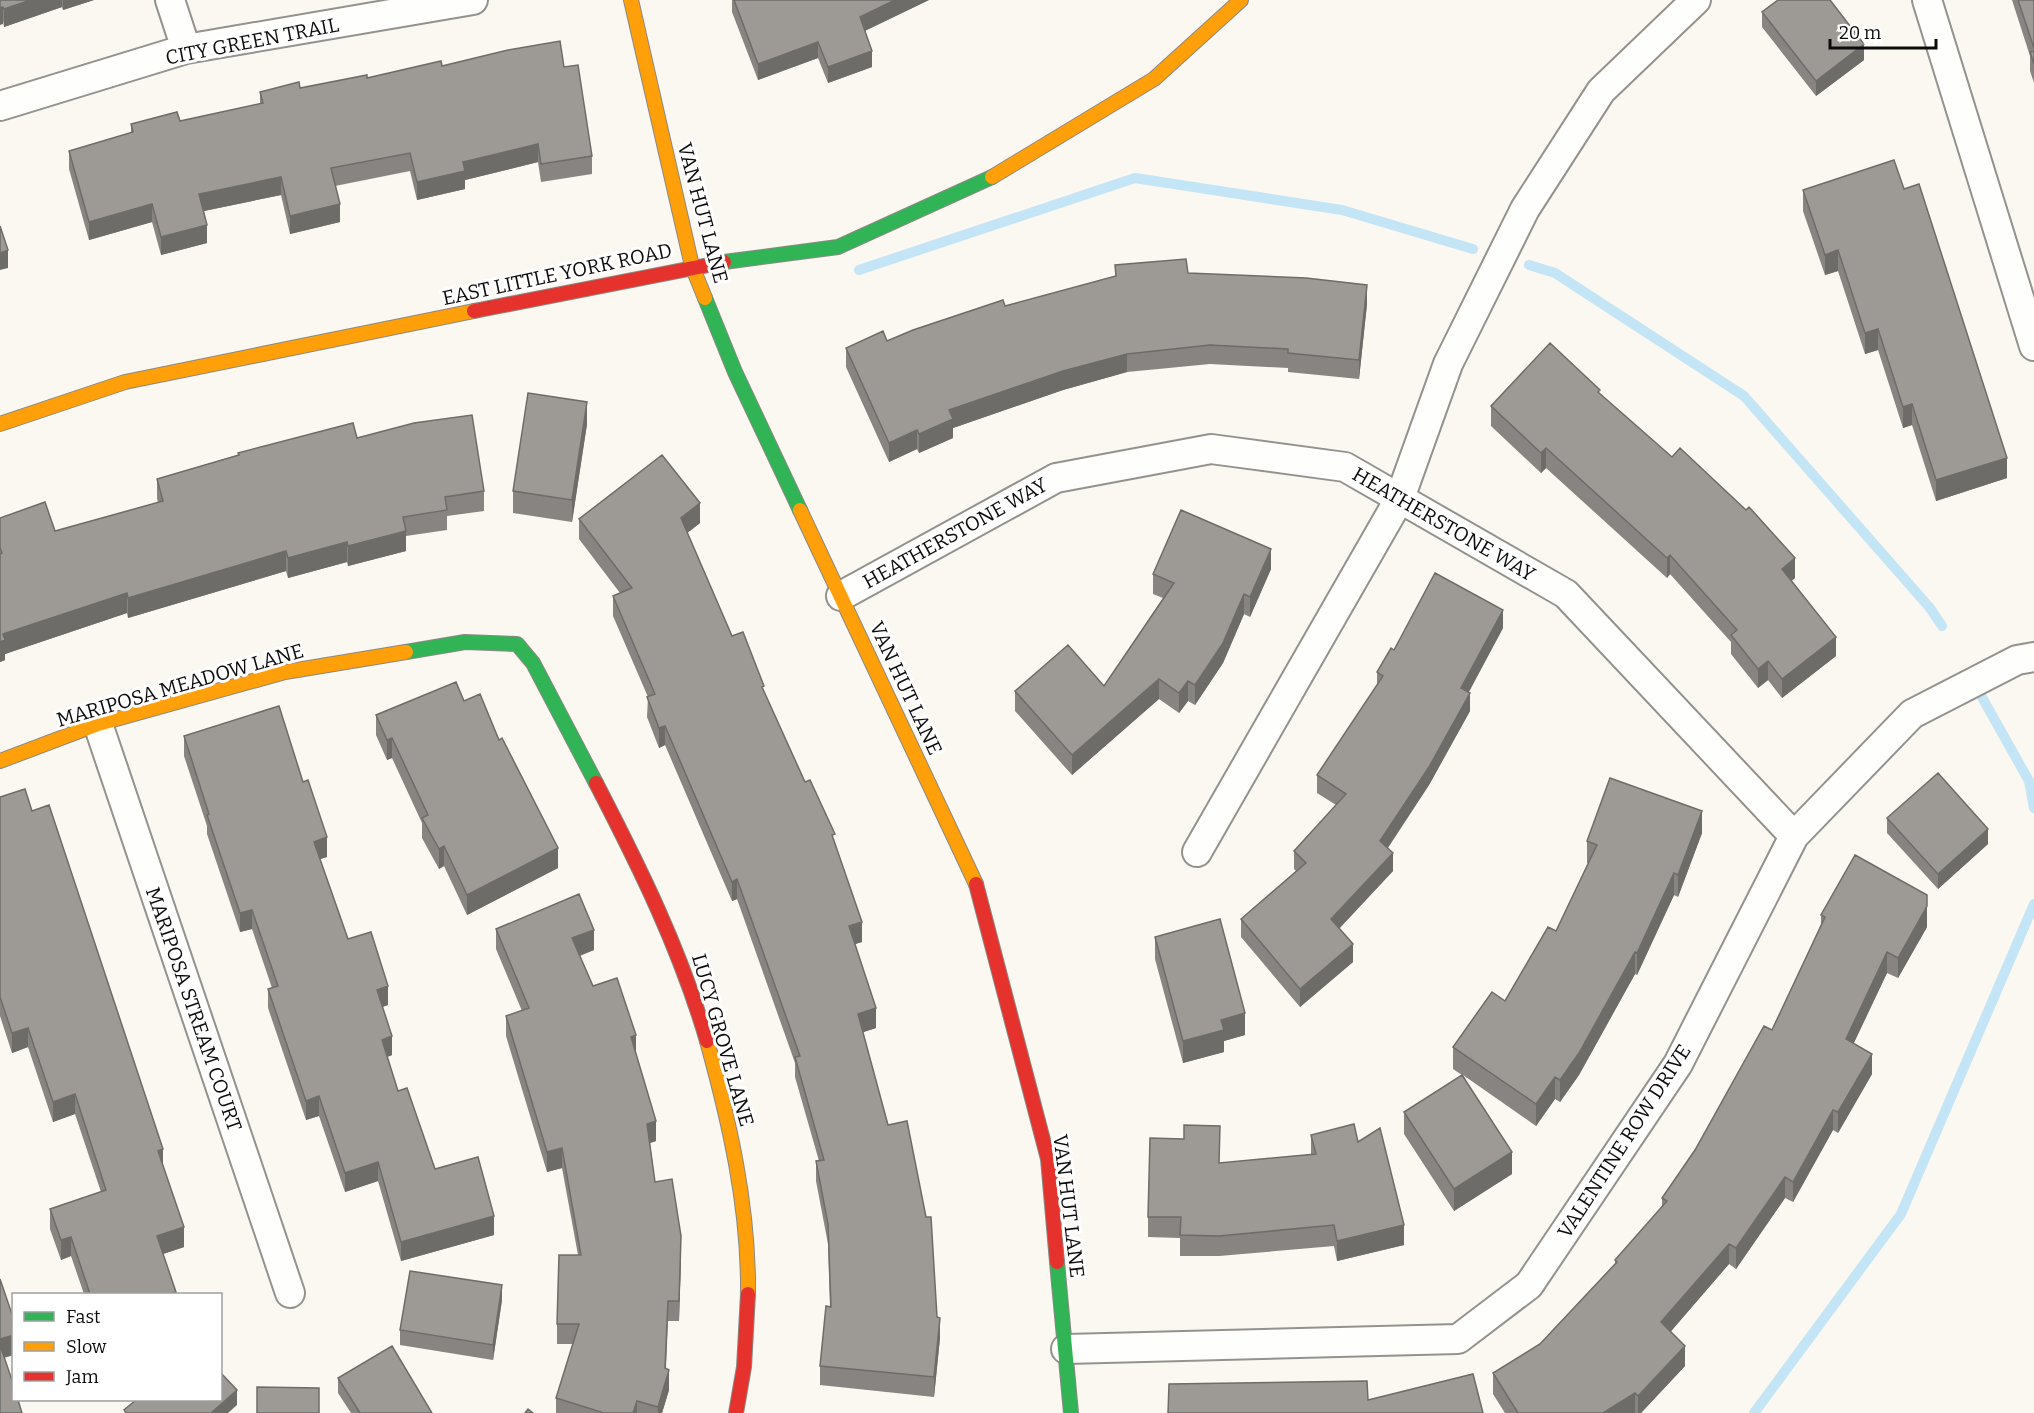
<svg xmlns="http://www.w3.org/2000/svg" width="2034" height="1413" font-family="Bitter,serif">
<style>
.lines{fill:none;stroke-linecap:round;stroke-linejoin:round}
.stream{stroke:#c4e5f6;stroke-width:10}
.street-casing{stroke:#93928f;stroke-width:32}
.fast-casing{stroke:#8a8985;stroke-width:16}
.slow-casing{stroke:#8a8985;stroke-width:16}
.jam-casing{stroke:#8a8985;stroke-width:16}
.street{stroke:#fefefd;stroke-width:28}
.fast{stroke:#30b455;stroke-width:14}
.slow{stroke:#ff9f0a;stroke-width:14}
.jam{stroke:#e5322d;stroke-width:14}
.wall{fill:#878481}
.shaded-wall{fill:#6e6c69}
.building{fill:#9d9a96;stroke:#6e6c69;stroke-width:1.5}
.labels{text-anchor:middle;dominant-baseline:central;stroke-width:6;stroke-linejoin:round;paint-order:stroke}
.street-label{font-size:20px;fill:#0c0c0c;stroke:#fff}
</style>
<rect width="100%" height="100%" fill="#faf8f0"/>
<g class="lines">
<path class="stream" d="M 1529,265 L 1555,273 L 1744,396 L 1930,608 L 1942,626
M 859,270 L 1135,178 L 1342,210 L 1473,249
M 1979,692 L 2029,781 L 2034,808
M 1754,1413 L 1901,1214 L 2034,904"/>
<defs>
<path id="street" d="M 170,0 L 186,49
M 1927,0 L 2034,346
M 0,106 L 186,49 L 473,0
M 841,596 L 1056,478 L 1211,449 L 1345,467 L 1566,594 L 1794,836
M 98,724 L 290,1293
M 1197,852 L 1400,498 L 1448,364 L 1525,209 L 1601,91 L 1696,0
M 1066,1349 L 1458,1339 L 1529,1285 L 1678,1064 L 1794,836 L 1912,714 L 2017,660 L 2034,657"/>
<path id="fast" d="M 724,262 L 838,247 L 992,177
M 705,298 L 735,372 L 800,510
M 406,652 L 465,642 L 517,644 L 533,663 L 596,783
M 1057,1262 L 1071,1413"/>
<path id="slow" d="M 631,0 L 692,266 L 705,298
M 992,177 L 1154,79 L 1241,0
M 0,424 L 125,382 L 474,311
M 800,510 L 976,884
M 0,761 L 98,724 L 285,672 L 406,652
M 707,1041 C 730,1124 749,1208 748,1294"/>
<path id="jam" d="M 474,311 L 724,262
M 596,783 C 640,868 680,949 707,1041
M 976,884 L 1048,1159 L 1057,1262
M 736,1413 L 744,1367 L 748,1294"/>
</defs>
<use href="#street" class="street-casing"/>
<use href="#fast" class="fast-casing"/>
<use href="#slow" class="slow-casing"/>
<use href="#jam" class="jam-casing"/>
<use href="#street" class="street"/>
<use href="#fast" class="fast"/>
<use href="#slow" class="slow"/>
<use href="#jam" class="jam"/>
</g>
<path class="wall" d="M 0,0 L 94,0 L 63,10 L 62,7 L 4,27 Z
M 732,0 L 929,0 L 865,31 L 872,67 L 828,83 L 818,58 L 758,80 L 732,12 Z
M 2012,0 L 2034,0 L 2034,83 L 2030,71 L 2030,56 Z
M 1762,12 L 1864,60 L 1816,96 L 1762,27 Z
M 442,66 L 564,67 L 592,156 L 592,174 L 541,182 L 538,162 L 465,180 L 465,189 L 417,200 L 410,171 L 335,186 L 340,222 L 290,234 L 281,195 L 204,211 L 207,243 L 161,255 L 152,222 L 89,240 L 69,169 L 69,151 L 131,133 L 131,124 L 180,121 L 260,104 L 260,92 L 300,88 Z
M 1904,189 L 2007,478 L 1936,501 L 1912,425 L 1903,428 L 1878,350 L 1865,354 L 1838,271 L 1825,275 L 1803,211 L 1803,190 Z
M 1115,265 L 1188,273 L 1367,304 L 1359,379 L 1288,372 L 1288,368 L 1210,364 L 1127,372 L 1063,390 L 953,428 L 953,438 L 919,453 L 917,449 L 889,462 L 846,367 L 846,348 L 887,341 L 1005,306 L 1115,276 Z
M 1600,394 L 1795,578 L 1791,581 L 1836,656 L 1782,698 L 1768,680 L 1758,688 L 1731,654 L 1731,642 L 1670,574 L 1667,578 L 1546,468 L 1541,473 L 1491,426 L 1491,406 Z
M 587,424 L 572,522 L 513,513 L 513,491 Z
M 357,438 L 484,491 L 484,511 L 447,516 L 447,530 L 406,536 L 406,551 L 348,566 L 347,562 L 288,578 L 286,571 L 128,618 L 127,613 L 5,654 L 5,660 L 0,662 L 0,518 L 55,531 L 158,503 L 157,498 L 157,479 L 238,455 L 238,453 Z
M 579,519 L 700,523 L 687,533 L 732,636 L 764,692 L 805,782 L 835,843 L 862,942 L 855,944 L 876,1028 L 863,1032 L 937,1317 L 940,1338 L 934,1397 L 820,1385 L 820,1366 L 830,1307 L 828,1244 L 816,1181 L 816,1161 L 819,1161 L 795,1077 L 795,1063 L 737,899 L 732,901 L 665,745 L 659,748 L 647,717 L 648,697 L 613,616 L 613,596 L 620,593 L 579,539 Z
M 1271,569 L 1250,617 L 1244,614 L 1223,663 L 1195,705 L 1188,701 L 1179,713 L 1159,699 L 1072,775 L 1015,711 L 1015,691 L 1104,686 L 1163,598 L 1153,594 L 1153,574 Z
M 1503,628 L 1469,692 L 1470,711 L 1429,785 L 1388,848 L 1393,871 L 1339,929 L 1353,962 L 1300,1007 L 1241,937 L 1241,919 L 1296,871 L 1294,869 L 1294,851 L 1336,805 L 1317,793 L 1317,775 L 1377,685 L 1377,672 L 1394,650 Z
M 464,701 L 499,740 L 558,868 L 467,915 L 444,866 L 439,869 L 422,838 L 422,823 L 392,758 L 387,760 L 376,735 L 376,715 Z
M 184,736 L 303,782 L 327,857 L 320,859 L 348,939 L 388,1005 L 382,1007 L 392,1055 L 387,1057 L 398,1091 L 435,1169 L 494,1235 L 401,1261 L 378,1181 L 345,1192 L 319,1116 L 306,1120 L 268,1008 L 268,989 L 272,988 L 252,929 L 240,932 L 207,834 L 207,826 L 184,756 Z
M 0,797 L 32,811 L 163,1165 L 184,1247 L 163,1254 L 176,1294 L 84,1294 L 71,1256 L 61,1260 L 50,1229 L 50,1209 L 101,1192 L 75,1114 L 53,1122 L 28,1047 L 12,1053 L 0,1016 Z
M 1887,818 L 1988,844 L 1938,889 L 1887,833 Z
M 1702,833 L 1678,897 L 1674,895 L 1637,975 L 1635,974 L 1579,1075 L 1560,1102 L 1555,1099 L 1536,1126 L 1463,1075 L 1512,1174 L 1454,1211 L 1404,1134 L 1404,1112 L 1462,1075 L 1453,1069 L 1453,1047 L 1505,1001 L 1556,931 L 1588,863 L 1587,863 L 1587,841 Z
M 1821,915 L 1927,927 L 1898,978 L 1887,973 L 1854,1043 L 1872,1074 L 1838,1133 L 1833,1130 L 1793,1202 L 1785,1198 L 1736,1269 L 1729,1264 L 1670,1332 L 1685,1366 L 1641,1413 L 1505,1413 L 1493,1394 L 1493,1373 L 1540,1344 L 1615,1264 L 1615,1260 L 1662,1207 L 1662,1198 L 1695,1150 L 1772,1030 L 1821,927 Z
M 496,929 L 594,950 L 580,956 L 593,986 L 636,1054 L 656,1141 L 650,1143 L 655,1182 L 681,1256 L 679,1321 L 668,1321 L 666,1368 L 669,1390 L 662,1413 L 556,1413 L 556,1398 L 573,1344 L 557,1344 L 557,1324 L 578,1255 L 562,1168 L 547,1172 L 506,1036 L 506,1016 L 522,1011 L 496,949 Z
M 1155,937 L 1245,1035 L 1224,1041 L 1224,1052 L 1183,1063 L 1155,959 Z
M 1311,1135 L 1358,1142 L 1404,1245 L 1337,1261 L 1334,1246 L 1219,1256 L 1180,1256 L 1180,1238 L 1148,1237 L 1148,1217 L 1219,1163 L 1311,1155 Z
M 502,1300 L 493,1360 L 400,1345 L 400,1330 Z
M 338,1378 L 432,1413 L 351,1413 L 338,1393 Z"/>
<path class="shaded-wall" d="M 31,0 L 62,0 L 62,7 L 4,27 L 4,9 Z
M 63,0 L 94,0 L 63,10 Z
M 895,0 L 929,0 L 860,33 L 860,17 Z
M 3,7 L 3,24 L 0,25 L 0,8 Z
M 818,42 L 818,58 L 758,80 L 758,64 Z
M 1864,44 L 1864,60 L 1816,96 L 1816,81 Z
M 872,51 L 872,67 L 828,83 L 828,67 Z
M 538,144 L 538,162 L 465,180 L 465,189 L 417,200 L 417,182 L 463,162 Z
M 281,177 L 281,195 L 199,212 L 199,194 Z
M 152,204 L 152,222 L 89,240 L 89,222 Z
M 340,204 L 340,222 L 290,234 L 290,216 Z
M 207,225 L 207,243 L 161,255 L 161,237 Z
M 8,250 L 8,268 L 0,270 L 0,253 Z
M 1838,250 L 1838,271 L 1825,275 L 1825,255 Z
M 1367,285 L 1367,304 L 1359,379 L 1359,360 Z
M 1878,329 L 1878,350 L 1865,354 L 1865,333 Z
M 1127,354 L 1127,372 L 1063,390 L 953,428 L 953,438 L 919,453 L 919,434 L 949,410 L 1063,371 Z
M 587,402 L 587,424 L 572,522 L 572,500 Z
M 1912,404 L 1912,425 L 1903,428 L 1903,407 Z
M 917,430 L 917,449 L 889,462 L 889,443 Z
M 1546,448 L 1546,468 L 1541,473 L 1541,453 Z
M 2007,458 L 2007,478 L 1936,501 L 1936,480 Z
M 700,503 L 700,523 L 681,538 L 681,518 Z
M 406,531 L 406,551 L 348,566 L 348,546 Z
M 347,542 L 347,562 L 288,578 L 288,558 Z
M 1271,549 L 1271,569 L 1250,617 L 1250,597 Z
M 286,551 L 286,571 L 128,618 L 128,598 Z
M 1670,555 L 1670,574 L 1667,578 L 1667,558 Z
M 1795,558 L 1795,578 L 1782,589 L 1782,569 Z
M 127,593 L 127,613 L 5,654 L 5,660 L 0,662 L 0,642 L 3,634 Z
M 1244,594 L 1244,614 L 1223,663 L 1195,705 L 1195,685 Z
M 1503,610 L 1503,628 L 1461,706 L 1461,688 Z
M 1836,637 L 1836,656 L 1782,698 L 1782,679 Z
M 1768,661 L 1768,680 L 1758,688 L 1758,669 Z
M 1159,679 L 1159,699 L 1072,775 L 1072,755 Z
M 1188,681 L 1188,701 L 1179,713 L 1179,693 Z
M 1470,693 L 1470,711 L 1429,785 L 1380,859 L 1380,841 Z
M 665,726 L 665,745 L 659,748 L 659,728 Z
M 392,738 L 392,758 L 387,760 L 387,740 Z
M 1702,811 L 1702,833 L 1678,897 L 1678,875 Z
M 1988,829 L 1988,844 L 1938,889 L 1938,874 Z
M 327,837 L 327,857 L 314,861 L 314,842 Z
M 444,846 L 444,866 L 439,869 L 439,849 Z
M 558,848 L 558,868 L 467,915 L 467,895 Z
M 1393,853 L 1393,871 L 1331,937 L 1331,919 Z
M 1674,873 L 1674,895 L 1637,975 L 1637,953 Z
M 737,879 L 737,899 L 732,901 L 732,882 Z
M 1927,906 L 1927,927 L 1898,978 L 1898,958 Z
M 252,910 L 252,929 L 240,932 L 240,913 Z
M 862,922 L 862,942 L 849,946 L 849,926 Z
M 594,930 L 594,950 L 572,958 L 572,938 Z
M 1353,944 L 1353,962 L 1300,1007 L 1300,989 Z
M 1635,952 L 1635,974 L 1579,1075 L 1560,1102 L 1560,1080 Z
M 1887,952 L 1887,973 L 1846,1059 L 1846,1039 Z
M 388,986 L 388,1005 L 377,1009 L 377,990 Z
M 876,1008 L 876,1028 L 858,1034 L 858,1014 Z
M 1245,1013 L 1245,1035 L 1224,1041 L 1224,1052 L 1183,1063 L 1183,1041 L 1221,1020 Z
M 28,1028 L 28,1047 L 12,1053 L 12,1033 Z
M 636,1035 L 636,1055 L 631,1037 Z
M 392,1036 L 392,1055 L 382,1059 L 382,1040 Z
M 1872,1054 L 1872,1074 L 1838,1133 L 1838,1112 Z
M 1555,1077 L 1555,1099 L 1536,1126 L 1536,1104 Z
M 75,1094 L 75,1114 L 53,1122 L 53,1102 Z
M 319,1096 L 319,1116 L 306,1120 L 306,1101 Z
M 1833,1110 L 1833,1130 L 1793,1202 L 1793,1182 Z
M 656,1121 L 656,1141 L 647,1144 L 647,1124 Z
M 562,1148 L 562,1168 L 547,1172 L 547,1152 Z
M 163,1149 L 163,1168 L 158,1151 Z
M 1512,1152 L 1512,1174 L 1454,1211 L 1454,1189 Z
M 378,1162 L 378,1181 L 345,1192 L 345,1173 Z
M 1785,1177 L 1785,1198 L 1736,1269 L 1736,1248 Z
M 494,1216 L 494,1235 L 401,1261 L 401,1242 Z
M 1404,1225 L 1404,1245 L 1337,1261 L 1337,1241 Z
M 184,1227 L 184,1247 L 157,1256 L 157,1236 Z
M 681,1236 L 681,1256 L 679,1321 L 679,1301 Z
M 71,1237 L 71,1256 L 61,1260 L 61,1240 Z
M 1729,1244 L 1729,1264 L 1661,1343 L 1661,1322 Z
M 502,1285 L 502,1300 L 493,1360 L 493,1345 Z
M 668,1301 L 665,1383 L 669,1370 L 669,1390 L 662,1413 L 658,1413 L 658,1407 L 665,1368 Z
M 940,1318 L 940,1338 L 934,1397 L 934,1377 Z
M 14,1335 L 14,1355 L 0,1359 L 0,1339 Z
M 1685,1346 L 1685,1366 L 1641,1413 L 1638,1413 L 1638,1396 Z
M 237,1390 L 237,1405 L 228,1413 L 211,1413 Z
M 1635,1393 L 1635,1413 L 1603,1413 Z
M 637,1401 L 637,1413 L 633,1413 Z"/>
<path class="building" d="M 0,0 L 31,0 L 4,9 L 3,7 L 0,8 Z
M 734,0 L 895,0 L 860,17 L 872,51 L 828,67 L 818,42 L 758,64 Z
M 1778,0 L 1830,0 L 1864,44 L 1816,81 L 1762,12 Z
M 2018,0 L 2034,0 L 2034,48 Z
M 560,41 L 564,67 L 578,65 L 592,156 L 541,164 L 538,144 L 463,162 L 465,171 L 417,182 L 410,153 L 331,168 L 340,204 L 290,216 L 281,177 L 199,194 L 207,225 L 161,237 L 152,204 L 89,222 L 69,151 L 133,132 L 131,124 L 177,112 L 180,121 L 263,103 L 260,92 L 299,82 L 300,88 L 367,75 L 367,78 L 441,61 L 442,66 L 508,50 Z
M 2034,51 L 2034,64 L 2030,52 Z
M 1894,160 L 1904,189 L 1919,184 L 2007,458 L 1936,480 L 1912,404 L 1903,407 L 1878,329 L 1865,333 L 1838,250 L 1825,255 L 1803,190 Z
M 0,226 L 8,250 L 0,253 Z
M 1186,259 L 1188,273 L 1306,278 L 1367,285 L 1359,360 L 1288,353 L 1288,349 L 1210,345 L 1127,354 L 1063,371 L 949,410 L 953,419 L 919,434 L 917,430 L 889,443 L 846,348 L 883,331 L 887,341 L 913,330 L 1003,300 L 1005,306 L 1116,276 L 1115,265 Z
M 1550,343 L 1600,390 L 1598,392 L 1672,457 L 1680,448 L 1746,510 L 1749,507 L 1795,558 L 1782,569 L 1836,637 L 1782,679 L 1768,661 L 1758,669 L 1731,635 L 1737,630 L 1670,555 L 1667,558 L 1546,448 L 1541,453 L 1491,406 Z
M 528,393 L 587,402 L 572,500 L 513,491 Z
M 472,415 L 484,491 L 445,497 L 447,510 L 403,517 L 406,531 L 348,546 L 347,542 L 288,558 L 286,551 L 128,598 L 127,593 L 3,634 L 5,640 L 0,642 L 0,554 L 2,553 L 0,548 L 0,518 L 45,502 L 55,531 L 163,501 L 157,479 L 239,455 L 238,453 L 353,423 L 357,438 L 414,423 Z
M 662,455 L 700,503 L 681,518 L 732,636 L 743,632 L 764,686 L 762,687 L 805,782 L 810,780 L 835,834 L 832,835 L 862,922 L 849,926 L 876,1008 L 858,1014 L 888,1125 L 907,1121 L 926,1217 L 931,1217 L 937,1317 L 940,1318 L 934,1377 L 820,1366 L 826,1306 L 831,1307 L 828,1224 L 816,1161 L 824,1160 L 795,1057 L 800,1056 L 737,879 L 732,882 L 665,726 L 659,728 L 647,697 L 655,694 L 613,596 L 632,588 L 579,519 Z
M 1181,510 L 1271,549 L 1250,597 L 1244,594 L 1223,643 L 1195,685 L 1188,681 L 1179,693 L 1159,679 L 1072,755 L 1015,691 L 1068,645 L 1104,686 L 1174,583 L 1153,574 Z
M 1435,573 L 1503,610 L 1461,688 L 1470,693 L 1429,767 L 1380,841 L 1393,853 L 1331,919 L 1353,944 L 1300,989 L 1241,919 L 1306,863 L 1294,851 L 1346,794 L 1317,775 L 1383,676 L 1377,672 L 1391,648 L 1394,650 Z
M 456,682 L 464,701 L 480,694 L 499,740 L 502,738 L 558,848 L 467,895 L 444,846 L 439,849 L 422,818 L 428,815 L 392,738 L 387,740 L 376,715 Z
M 279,706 L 303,782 L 308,780 L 327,837 L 314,842 L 348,939 L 371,932 L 388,986 L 377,990 L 392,1036 L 382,1040 L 398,1091 L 407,1088 L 435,1169 L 478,1157 L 494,1216 L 401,1242 L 378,1162 L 345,1173 L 319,1096 L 306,1101 L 268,989 L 278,986 L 252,910 L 240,913 L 207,815 L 209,814 L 184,736 Z
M 1938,773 L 1988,829 L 1938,874 L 1887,818 Z
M 1610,778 L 1702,811 L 1678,875 L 1674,873 L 1637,953 L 1635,952 L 1579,1053 L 1560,1080 L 1555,1077 L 1536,1104 L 1453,1047 L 1492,992 L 1505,1001 L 1548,927 L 1556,931 L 1597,845 L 1587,841 Z
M 25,789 L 32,811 L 49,805 L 163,1149 L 158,1151 L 184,1227 L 157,1236 L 176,1292 L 170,1294 L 90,1294 L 71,1237 L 61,1240 L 50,1209 L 106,1190 L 75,1094 L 53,1102 L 28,1028 L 12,1033 L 0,997 L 0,797 Z
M 1855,855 L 1927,895 L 1927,906 L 1898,958 L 1887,952 L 1846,1039 L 1872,1054 L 1838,1112 L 1833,1110 L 1793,1182 L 1785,1177 L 1736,1248 L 1729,1244 L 1661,1322 L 1685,1346 L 1638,1396 L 1635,1393 L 1603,1413 L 1518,1413 L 1493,1373 L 1540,1344 L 1617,1262 L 1615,1260 L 1667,1201 L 1662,1198 L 1695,1150 L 1764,1026 L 1772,1030 L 1825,917 L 1821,915 Z
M 579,894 L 594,930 L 572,938 L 593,986 L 617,978 L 636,1035 L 631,1037 L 656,1121 L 647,1124 L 655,1182 L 672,1179 L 681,1236 L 679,1301 L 668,1301 L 665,1368 L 669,1370 L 658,1407 L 637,1401 L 633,1413 L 604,1413 L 556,1398 L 579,1324 L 557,1324 L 559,1255 L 581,1255 L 562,1148 L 547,1152 L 506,1016 L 529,1008 L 496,929 Z
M 1220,919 L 1245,1013 L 1221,1020 L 1224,1030 L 1183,1041 L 1155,937 Z
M 1462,1075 L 1512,1152 L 1454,1189 L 1404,1112 Z
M 1354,1124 L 1358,1142 L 1380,1128 L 1404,1225 L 1337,1241 L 1334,1225 L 1219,1236 L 1180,1235 L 1181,1217 L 1148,1217 L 1150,1138 L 1184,1139 L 1184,1125 L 1220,1126 L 1219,1163 L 1316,1154 L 1311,1135 Z
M 410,1271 L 502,1285 L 493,1345 L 400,1330 Z
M 0,1279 L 14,1320 L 14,1335 L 0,1339 Z
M 0,1345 L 14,1386 L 14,1400 L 18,1400 L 22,1413 L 0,1413 Z
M 392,1346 L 432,1413 L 360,1413 L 338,1378 Z
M 220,1372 L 237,1390 L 211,1413 L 126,1413 L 124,1410 L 136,1400 L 220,1400 Z
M 1473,1374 L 1483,1413 L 1168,1413 L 1169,1384 L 1367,1381 L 1368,1400 Z
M 257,1387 L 319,1388 L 319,1413 L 257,1413 Z
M 528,1409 L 533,1413 L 525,1413 Z"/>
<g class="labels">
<g class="street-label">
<text transform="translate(252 41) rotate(-11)">CITY GREEN TRAIL</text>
<text transform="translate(703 213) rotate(75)">VAN HUT LANE</text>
<text transform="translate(557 274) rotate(-12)">EAST LITTLE YORK ROAD</text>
<text transform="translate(1444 524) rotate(30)">HEATHERSTONE WAY</text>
<text transform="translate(955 533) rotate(-29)">HEATHERSTONE WAY</text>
<text transform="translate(180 685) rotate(-16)">MARIPOSA MEADOW LANE</text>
<text transform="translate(906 688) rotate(65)">VAN HUT LANE</text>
<text transform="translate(194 1009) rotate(71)">MARIPOSA STREAM COURT</text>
<text transform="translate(723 1040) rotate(74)">LUCY GROVE LANE</text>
<text transform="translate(1624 1141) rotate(-57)">VALENTINE ROW DRIVE</text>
<text transform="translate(1069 1206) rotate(83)">VAN HUT LANE</text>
</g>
</g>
<rect x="12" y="1293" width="210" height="108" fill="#ffffff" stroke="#9e9e9e" stroke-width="1.5"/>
<rect x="24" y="1312" width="30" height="9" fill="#30b455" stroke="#9e9e9e" stroke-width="1.5"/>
<text x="66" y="1323" font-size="18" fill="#0c0c0c">Fast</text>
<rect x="24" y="1342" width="30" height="9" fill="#ff9f0a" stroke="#9e9e9e" stroke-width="1.5"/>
<text x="66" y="1353" font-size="18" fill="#0c0c0c">Slow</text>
<rect x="24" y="1372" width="30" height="9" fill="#e5322d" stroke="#9e9e9e" stroke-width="1.5"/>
<text x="66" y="1383" font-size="18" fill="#0c0c0c">Jam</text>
<path d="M1830 39v9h106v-9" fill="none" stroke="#0c0c0c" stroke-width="3"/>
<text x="1839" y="39" font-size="18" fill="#0c0c0c" stroke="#ffffff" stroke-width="4.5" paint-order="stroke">20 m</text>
</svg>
